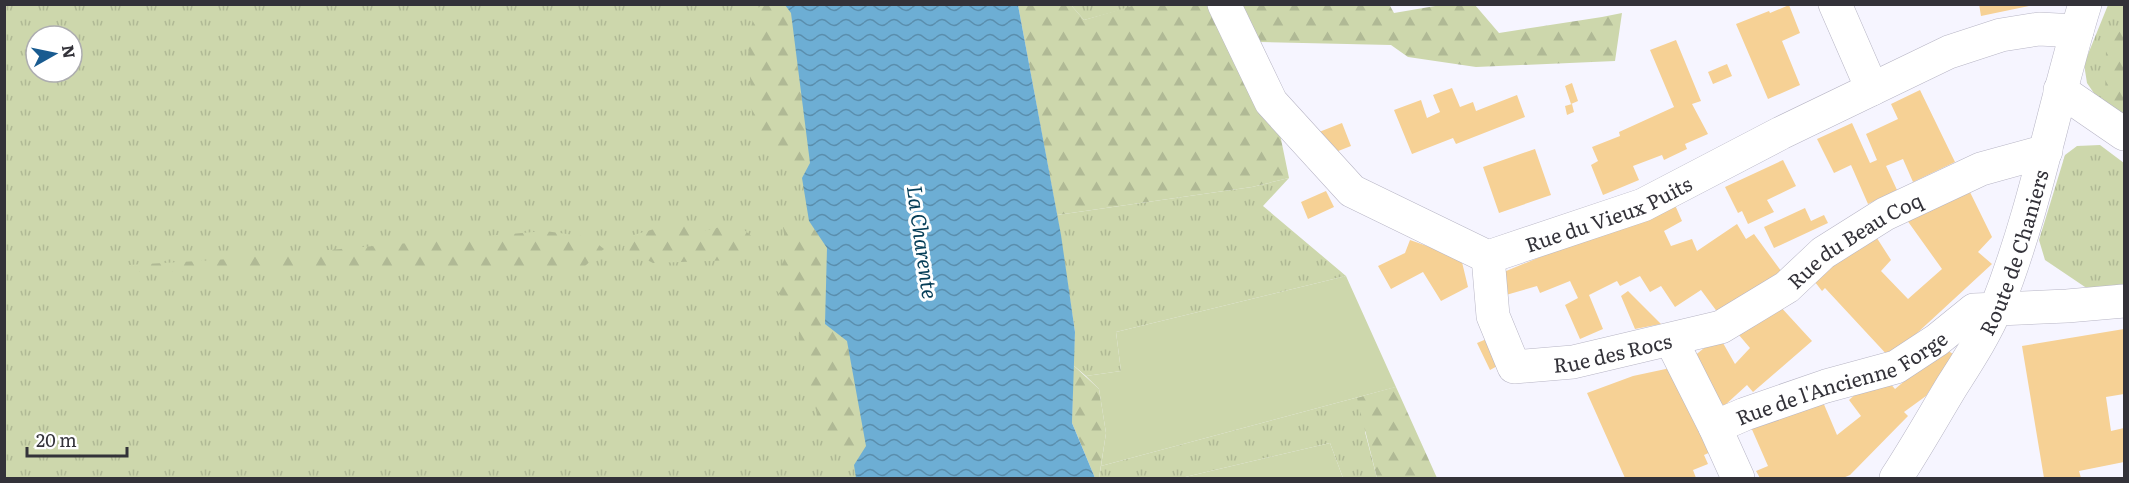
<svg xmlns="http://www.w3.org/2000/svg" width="2129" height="483" font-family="Literata,serif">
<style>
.grass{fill:url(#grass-tufts);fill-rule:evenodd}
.forest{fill:url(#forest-firs)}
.garden{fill:#cdd7ac}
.water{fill:url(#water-waves)}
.building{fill:#f6d195}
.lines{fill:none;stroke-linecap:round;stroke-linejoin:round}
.street-casing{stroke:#b7b5c5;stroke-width:34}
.secondary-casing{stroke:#b7b5c5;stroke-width:34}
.street{stroke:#fff;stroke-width:33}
.secondary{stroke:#fff;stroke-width:33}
.labels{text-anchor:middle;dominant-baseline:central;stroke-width:6;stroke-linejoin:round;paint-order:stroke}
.street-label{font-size:20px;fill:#333239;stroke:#fff}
.water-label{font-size:21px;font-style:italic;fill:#053d57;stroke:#fff}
</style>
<defs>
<pattern id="grass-tufts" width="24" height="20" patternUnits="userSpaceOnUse" patternTransform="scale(1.5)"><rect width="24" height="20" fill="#cdd7ac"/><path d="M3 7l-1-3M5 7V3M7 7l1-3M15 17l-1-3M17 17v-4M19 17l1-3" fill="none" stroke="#b0b995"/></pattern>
<pattern id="forest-firs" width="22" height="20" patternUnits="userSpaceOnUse" patternTransform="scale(1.5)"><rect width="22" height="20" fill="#cdd7ac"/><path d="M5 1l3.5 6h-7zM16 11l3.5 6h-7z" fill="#b0b995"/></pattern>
<pattern id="water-waves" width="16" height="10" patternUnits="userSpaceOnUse" patternTransform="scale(1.5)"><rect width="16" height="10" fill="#6daed4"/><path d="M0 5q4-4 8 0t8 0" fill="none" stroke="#5a8ead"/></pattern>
</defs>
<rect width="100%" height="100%" fill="#f6f5ff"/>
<path class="grass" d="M 4,5 L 825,5 L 923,478 L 5,478 ZM 36,36 L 72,36 L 72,72 L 36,72 Z
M 1071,5 L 1139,5 L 1084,20 Z
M 2108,5 L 2124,5 L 2124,118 L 2100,102 L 2087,83 L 2084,64 Z
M 2100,145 L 2124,163 L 2124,284 L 2088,289 L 2045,260 L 2039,240 L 2065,155 L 2077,146 Z
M 1289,178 L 1263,206 L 1346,276 L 1116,332 L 1121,371 L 1086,376 L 1073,365 L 1075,332 L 1057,215 L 1252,187 Z
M 1396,387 L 1365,432 L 1377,478 L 1343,478 L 1330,443 L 1181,478 L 1099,478 L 1101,466 Z"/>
<path class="forest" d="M 1139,4 L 1389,4 L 1394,13 L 1441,5 L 1475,5 L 1499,33 L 1602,17 L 1622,13 L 1615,61 L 1476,67 L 1408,57 L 1391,45 L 1261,42 L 1289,178 L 1252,187 L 1057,215 L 1018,5 L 1071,5 L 1084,20 Z
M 761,5 L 785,5 L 791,13 L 810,164 L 802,178 L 772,158 L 753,131 L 748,43 L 754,14 Z
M 2124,25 L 2124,114 L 2105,99 L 2106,49 Z
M 809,221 L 827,248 L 825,324 L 847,341 L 866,446 L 854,465 L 821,428 L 805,370 L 796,317 L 772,284 L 787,254 L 783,227 Z
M 675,223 L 704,231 L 736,223 L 756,240 L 735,260 L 653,263 L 624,248 L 630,236 Z
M 545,231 L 589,237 L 604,249 L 585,266 L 128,272 L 128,265 L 216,260 Z
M 1073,365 L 1099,389 L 1106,433 L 1099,478 L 1095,478 L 1072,423 Z
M 1396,387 L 1437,478 L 1377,478 L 1357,398 Z"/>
<path class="garden" d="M 1346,276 L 1396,387 L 1101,466 L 1106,433 L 1099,389 L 1086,376 L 1121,371 L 1116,332 Z
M 1330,443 L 1343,478 L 1181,478 Z"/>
<path class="water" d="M 785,5 L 1018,5 L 1061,235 L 1075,332 L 1072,423 L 1095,478 L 856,478 L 854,465 L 866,446 L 847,341 L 825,324 L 827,248 L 809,221 L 802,178 L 810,163 L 791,13 Z"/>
<path class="building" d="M 1979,4 L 2029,4 L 2029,6 L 1981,16 Z
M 1789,5 L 1800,33 L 1782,41 L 1800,85 L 1768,99 L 1736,24 L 1769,11 L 1770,13 Z
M 1676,40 L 1701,101 L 1692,104 L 1708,134 L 1685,144 L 1687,149 L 1664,160 L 1662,155 L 1633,166 L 1639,180 L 1603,195 L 1591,165 L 1598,161 L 1592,147 L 1620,136 L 1619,132 L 1674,107 L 1650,50 Z
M 1727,64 L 1732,76 L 1713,84 L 1708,72 Z
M 1572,83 L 1578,101 L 1571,104 L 1565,86 Z
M 1452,88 L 1460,107 L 1473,102 L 1476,111 L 1517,95 L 1525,117 L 1456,144 L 1453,138 L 1412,154 L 1394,110 L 1421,100 L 1427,118 L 1440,112 L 1433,95 Z
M 1920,90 L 1955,162 L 1913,182 L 1903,159 L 1886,166 L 1897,190 L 1868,204 L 1851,165 L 1834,173 L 1817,139 L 1852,123 L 1870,163 L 1877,160 L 1866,134 L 1898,119 L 1891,104 Z
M 1572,104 L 1574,112 L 1567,115 L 1565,106 Z
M 1342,123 L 1351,146 L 1323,157 L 1314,134 Z
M 1535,149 L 1551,195 L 1499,213 L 1483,167 Z
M 1783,160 L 1796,186 L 1767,200 L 1774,212 L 1748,224 L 1742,211 L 1738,213 L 1725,187 Z
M 1966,184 L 1992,237 L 1978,252 L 1992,264 L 1890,358 L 1825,288 L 1822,291 L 1811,277 L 1873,232 L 1891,260 L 1881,271 L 1908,299 L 1942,269 L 1904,216 Z
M 1326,191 L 1334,207 L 1308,219 L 1301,202 Z
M 1675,205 L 1682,221 L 1664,231 L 1671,246 L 1692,239 L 1697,251 L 1737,224 L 1746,239 L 1754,234 L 1784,275 L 1721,317 L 1701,290 L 1675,307 L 1661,286 L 1650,292 L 1640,276 L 1620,286 L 1617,281 L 1589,295 L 1603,329 L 1580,339 L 1565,305 L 1578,298 L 1570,281 L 1540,293 L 1537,286 L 1499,297 L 1499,274 L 1591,236 Z
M 1805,208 L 1811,221 L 1824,215 L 1828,223 L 1774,248 L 1764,227 Z
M 1410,240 L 1461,258 L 1468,287 L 1441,301 L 1423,272 L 1391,289 L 1378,266 L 1405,253 Z
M 1628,291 L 1661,324 L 1635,329 L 1621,296 Z
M 1778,304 L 1812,341 L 1753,392 L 1747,385 L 1724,406 L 1707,387 L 1693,357 L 1719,336 L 1735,364 L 1750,348 L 1733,328 Z
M 2124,329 L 2124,394 L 2106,397 L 2111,431 L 2124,428 L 2124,462 L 2079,471 L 2081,478 L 2044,478 L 2022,346 Z
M 1489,338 L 1501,364 L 1490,370 L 1477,343 Z
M 1944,348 L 1953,354 L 1926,396 L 1904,412 L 1908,416 L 1850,475 L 1843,478 L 1760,478 L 1756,471 L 1768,466 L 1750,425 L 1820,395 L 1837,435 L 1861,416 L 1849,400 L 1874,378 L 1888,381 L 1895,389 Z
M 1675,367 L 1713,451 L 1704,455 L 1708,464 L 1693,470 L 1696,478 L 1625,478 L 1587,393 L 1633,376 Z"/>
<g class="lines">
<defs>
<g id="street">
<path id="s1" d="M 1224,4 L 1271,102 L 1352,191 L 1488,257 L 1643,205 L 1781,133 L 1949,52 L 2001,35 L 2039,29 L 2077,31"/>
<path d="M 1835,4 L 1872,89"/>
<path d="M 2060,90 L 2124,134"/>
<path id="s2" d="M 1488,257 L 1493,316 L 1514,367 L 1573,362 L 1721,327 L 1787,287 L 1823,253 L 1885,214 L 1981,169 L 2046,151"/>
<path d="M 1671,340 L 1715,427 L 1738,478"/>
<path id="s3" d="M 1715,427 L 1745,414 L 1826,386 L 1896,367 L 1937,340 L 1974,310 L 2067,306 L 2124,301"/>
</g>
<g id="secondary">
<path id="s4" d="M 1896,478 C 1915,449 1932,419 1950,389 C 1967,362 1985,335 1997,306 C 2036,208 2054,104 2085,4"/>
</g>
</defs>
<use href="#street" class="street-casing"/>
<use href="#secondary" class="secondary-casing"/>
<use href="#street" class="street"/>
<use href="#secondary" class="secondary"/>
</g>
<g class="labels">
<g class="street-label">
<text stroke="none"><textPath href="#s1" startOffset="508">Rue du Vieux Puits</textPath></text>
<text stroke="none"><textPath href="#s2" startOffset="486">Rue du Beau Coq</textPath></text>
<text stroke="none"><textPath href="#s4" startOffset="256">Route de Chaniers</textPath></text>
<text stroke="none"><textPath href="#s2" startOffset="214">Rue des Rocs</textPath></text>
<text stroke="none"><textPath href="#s3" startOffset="136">Rue de l'Ancienne Forge</textPath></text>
</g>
<g class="water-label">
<text transform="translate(924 242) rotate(82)">La Charente</text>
</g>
</g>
<rect width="2129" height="483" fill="none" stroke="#333239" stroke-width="12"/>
<g transform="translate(54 54) rotate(81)"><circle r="28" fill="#ffffff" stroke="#adadb0" stroke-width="1.5"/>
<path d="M0-4.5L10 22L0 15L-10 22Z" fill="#195b90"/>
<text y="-9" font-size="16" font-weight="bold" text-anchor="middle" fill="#333239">N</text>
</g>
<path d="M27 447v9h100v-9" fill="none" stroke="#333239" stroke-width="3"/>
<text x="36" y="447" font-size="18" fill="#333239" stroke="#ffffff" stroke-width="4.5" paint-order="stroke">20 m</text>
</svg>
